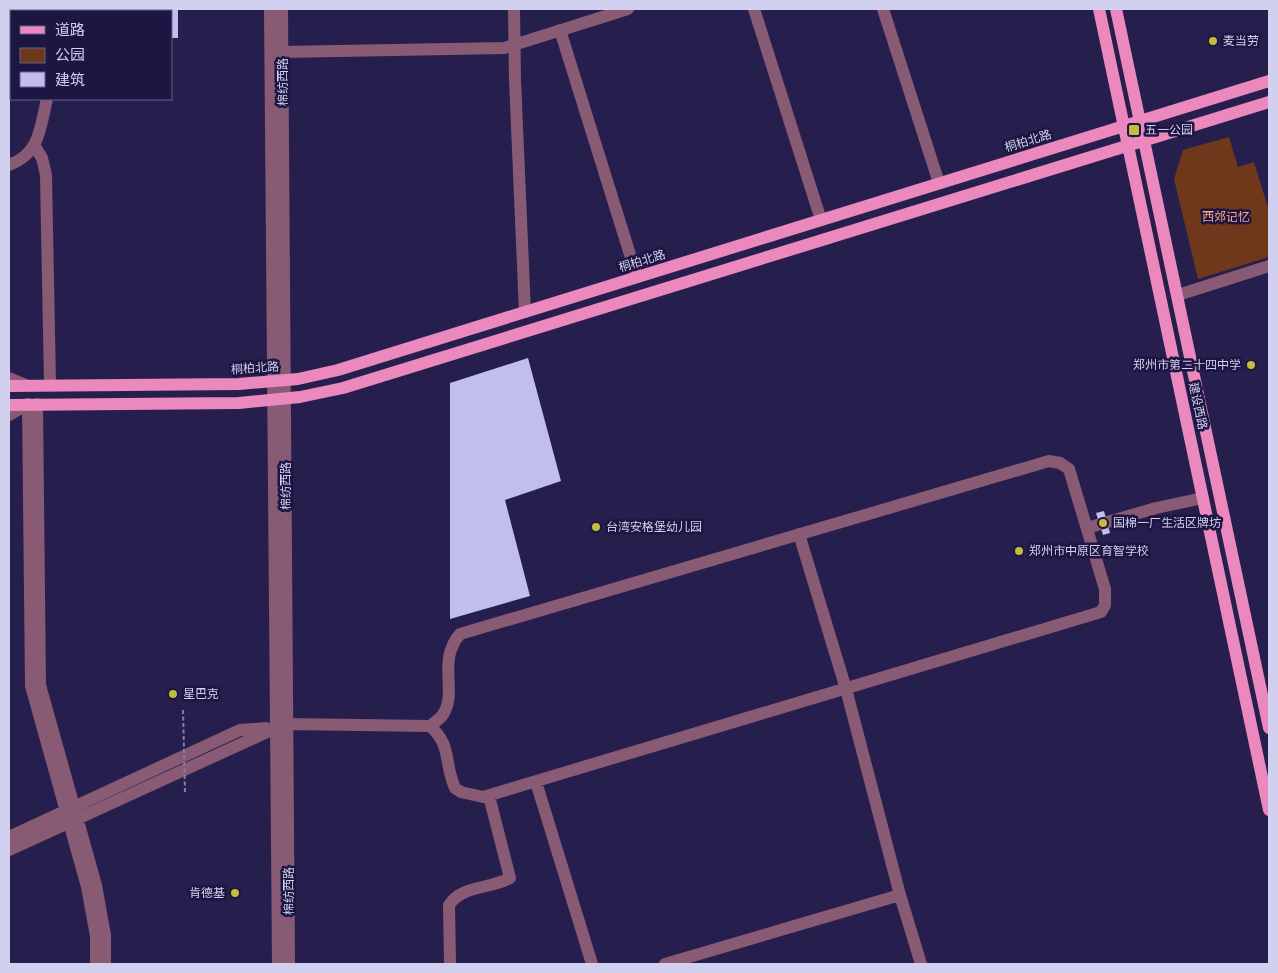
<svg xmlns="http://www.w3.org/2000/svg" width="1278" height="973" font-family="Rubik,'Noto Sans SC',sans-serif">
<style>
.green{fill:#6f381b}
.building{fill:#c0beec}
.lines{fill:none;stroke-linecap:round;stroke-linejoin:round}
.minor{stroke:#895a73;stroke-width:12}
.major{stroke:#eb89bf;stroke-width:12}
.path-bridge{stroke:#827ea4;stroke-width:2;stroke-dasharray:4 2.5;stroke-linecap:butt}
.poi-dot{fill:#c3bd3e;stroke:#1d1542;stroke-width:2}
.labels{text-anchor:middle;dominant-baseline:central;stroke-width:5;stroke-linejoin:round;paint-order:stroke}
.poi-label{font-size:12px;fill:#d1d0ee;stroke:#1d1542;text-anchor:start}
.street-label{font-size:12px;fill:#d1d0ee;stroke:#1d1542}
.park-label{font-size:12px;fill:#feaa81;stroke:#1d1542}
</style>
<rect width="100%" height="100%" fill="#261f4d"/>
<path class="green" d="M 1229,137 L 1238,167 L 1254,162 L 1269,211 L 1269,257 L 1198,279 L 1174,179 L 1183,150 Z"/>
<path class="building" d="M 85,9 L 178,9 L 178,38 L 171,38 L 171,11 L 86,11 Z
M 528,358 L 561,481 L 505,500 L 530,596 L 450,619 L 450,383 Z
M 1104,511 L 1110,533 L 1103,535 L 1096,513 Z"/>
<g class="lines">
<path class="minor" d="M 270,9 L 278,964
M 282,9 L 289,964
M 514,9 L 515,80 L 525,312
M 754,9 L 821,220
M 883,9 L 939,183
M 69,11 L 69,9
M 560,30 L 637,277
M 282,52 L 504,48 L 628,9
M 34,145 L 42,158 L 46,175 L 50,385
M 9,165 C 40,154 40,128 47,99
M 1178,295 L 1269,266
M 9,378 L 26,385
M 37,404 L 40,685 L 96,885 L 105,935 L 105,964
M 9,415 L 28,404 L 31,686 L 87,887 L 96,936 L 96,964
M 1087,528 L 1156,508 L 1203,498
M 799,534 L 846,689 L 900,895 L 921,964
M 288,724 L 430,726 C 434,723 439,719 442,716 C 459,692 436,662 460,634 L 1049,461 L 1060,463 L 1069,469 L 1105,589 L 1105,605 L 1101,612 L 483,797 L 461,792 L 455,788 C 444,764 452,745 430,726
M 536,782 L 592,964
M 9,837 L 240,730 L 266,728
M 9,850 L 276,728
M 450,964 L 449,905 C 462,885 491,889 510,878 L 489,796
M 665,964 L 900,895"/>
<path class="major" d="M 1099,9 L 1269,810
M 1116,9 L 1269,728
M 9,386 L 239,384 L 298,379 L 338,370 L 1269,81
M 9,405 L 239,403 L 300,397 L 343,388 L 1269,102"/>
<path class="path-bridge" d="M 183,710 L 185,792"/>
</g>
<g class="poi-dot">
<circle cx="1213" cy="41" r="5"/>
<rect x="1128" y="124" width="12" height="12" rx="2.5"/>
<circle cx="1251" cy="365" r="5"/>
<circle cx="1103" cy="523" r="5"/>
<circle cx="596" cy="527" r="5"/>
<circle cx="1019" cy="551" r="5"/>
<circle cx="173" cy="694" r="5"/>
<circle cx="235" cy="893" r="5"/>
</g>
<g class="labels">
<g class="poi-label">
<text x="1223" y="41">麦当劳</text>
<text x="1145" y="130">五一公园</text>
<text x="1241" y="365" text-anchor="end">郑州市第二十四中学</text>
<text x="1113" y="523">国棉一厂生活区牌坊</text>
<text x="606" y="527">台湾安格堡幼儿园</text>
<text x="1029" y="551">郑州市中原区育智学校</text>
<text x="183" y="694">星巴克</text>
<text x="225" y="893" text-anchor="end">肯德基</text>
</g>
<g class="street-label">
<text transform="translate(283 82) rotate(-90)">棉纺西路</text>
<text transform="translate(1028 141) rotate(-17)">桐柏北路</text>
<text transform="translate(642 261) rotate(-17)">桐柏北路</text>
<text transform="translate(255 368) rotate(-4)">桐柏北路</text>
<text transform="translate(1198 406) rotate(78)">建设西路</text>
<text transform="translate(286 486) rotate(-90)">棉纺西路</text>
<text transform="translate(289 891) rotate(-90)">棉纺西路</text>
</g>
<g class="park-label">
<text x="1226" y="217">西郊记忆</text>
</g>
</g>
<rect width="1278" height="973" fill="none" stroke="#d1d0ee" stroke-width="20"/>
<rect x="10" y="10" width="162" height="90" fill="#1d1542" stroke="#656087"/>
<rect x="20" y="26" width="25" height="8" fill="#eb89bf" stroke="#656087"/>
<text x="55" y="35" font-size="15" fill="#d1d0ee">道路</text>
<rect x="20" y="48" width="25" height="15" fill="#6f381b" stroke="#656087"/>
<text x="55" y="60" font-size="15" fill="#d1d0ee">公园</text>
<rect x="20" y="72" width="25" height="15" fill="#c0beec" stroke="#656087"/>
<text x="55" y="85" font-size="15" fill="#d1d0ee">建筑</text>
</svg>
